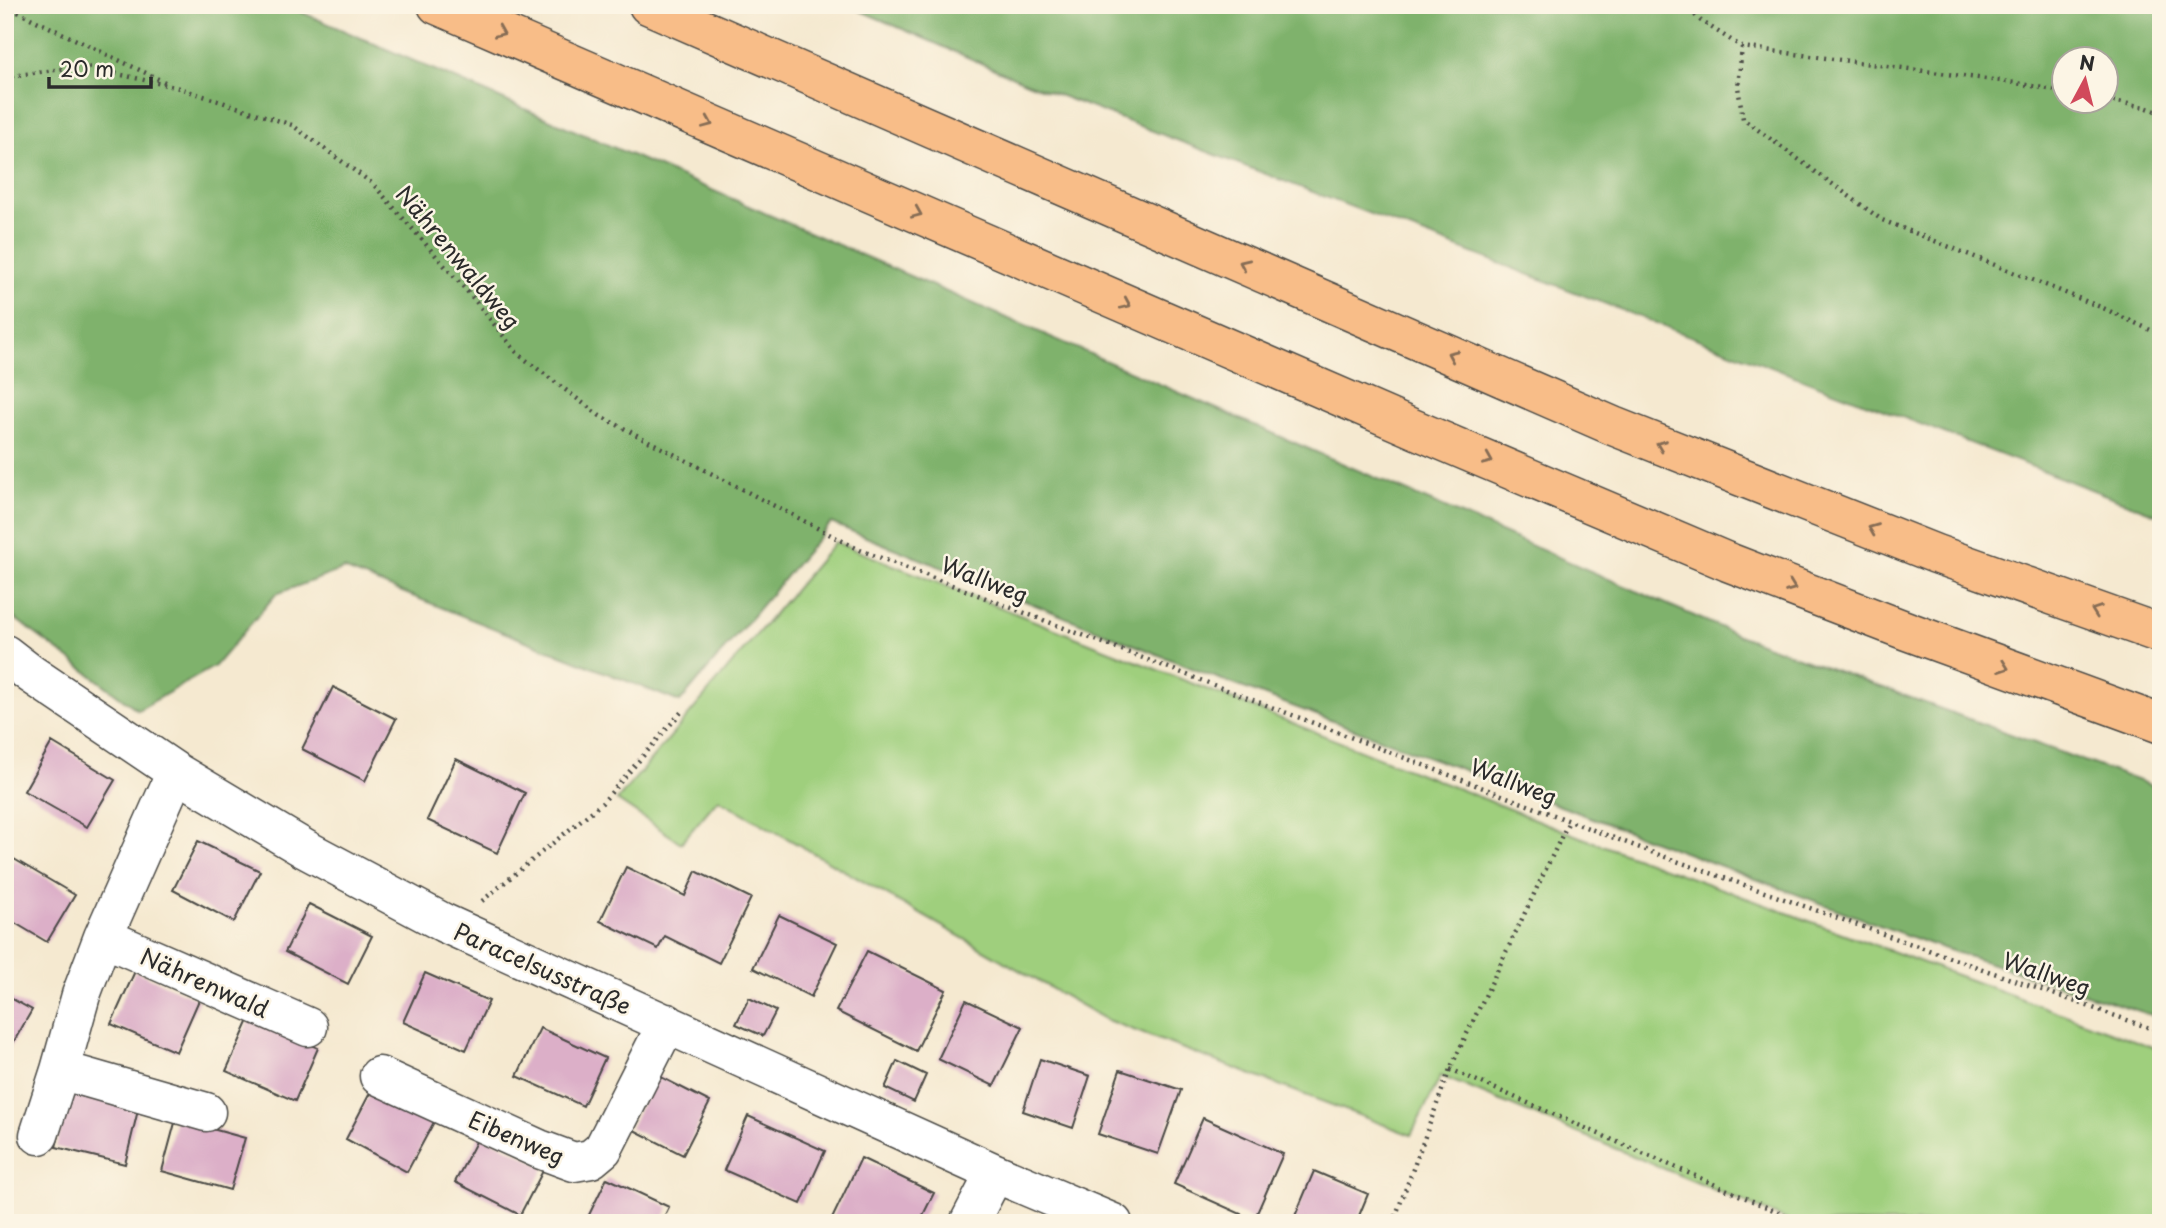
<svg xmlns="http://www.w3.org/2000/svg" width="2166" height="1228" font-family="'Playpen Sans',sans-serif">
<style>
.green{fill:#9fcf7d;stroke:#657d54;stroke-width:2}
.forest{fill:#7fb26c;stroke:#556e4c;stroke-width:2;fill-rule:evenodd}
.building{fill:#dcafc8}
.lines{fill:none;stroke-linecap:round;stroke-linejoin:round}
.minor-casing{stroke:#494844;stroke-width:41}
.highway-casing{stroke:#494844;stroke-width:41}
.path{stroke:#494844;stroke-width:4.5;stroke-dasharray:2 5;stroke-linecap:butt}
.minor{stroke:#fff;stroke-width:38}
.highway{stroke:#f8bd88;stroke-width:38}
.oneway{stroke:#876d55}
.labels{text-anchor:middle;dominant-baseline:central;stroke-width:5;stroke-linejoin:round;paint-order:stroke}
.street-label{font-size:23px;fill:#2b2b2b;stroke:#fcf5e5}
</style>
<rect width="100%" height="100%" fill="#fcf5e5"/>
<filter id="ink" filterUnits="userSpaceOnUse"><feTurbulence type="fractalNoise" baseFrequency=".0143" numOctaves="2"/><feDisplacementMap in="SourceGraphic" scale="14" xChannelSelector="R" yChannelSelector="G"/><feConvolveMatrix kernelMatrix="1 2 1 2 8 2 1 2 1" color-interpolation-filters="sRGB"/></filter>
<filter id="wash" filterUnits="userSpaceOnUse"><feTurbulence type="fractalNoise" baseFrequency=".00686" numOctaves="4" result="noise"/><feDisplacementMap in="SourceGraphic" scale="28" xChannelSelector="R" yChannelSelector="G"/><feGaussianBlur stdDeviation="1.57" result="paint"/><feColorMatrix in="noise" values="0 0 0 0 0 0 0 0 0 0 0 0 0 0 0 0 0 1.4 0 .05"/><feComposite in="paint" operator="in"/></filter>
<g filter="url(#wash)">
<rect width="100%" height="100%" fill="#f5e9d0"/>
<path class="green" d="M 835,542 L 1580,837 L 2161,1050 L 2161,1223 L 1794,1223 L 1441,1076 L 1411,1135 L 1107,1020 L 718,799 L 681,843 L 617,800 Z"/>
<path class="forest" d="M 5,5 L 285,5 L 1738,635 L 2161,789 L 2161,1018 L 1930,944 L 1209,675 L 831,523 L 680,702 L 344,569 L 276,594 L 215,666 L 138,710 L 5,611 Z
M 847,5 L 2161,5 L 2161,516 L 1027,83 ZM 2064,60 L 2106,60 L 2106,102 L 2064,102 Z"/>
<g id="blocks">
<path class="building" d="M 333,687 L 396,719 L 365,781 L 302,749 Z
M 52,742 L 115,780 L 87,827 L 24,791 Z
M 456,759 L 525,793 L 497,853 L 427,820 Z
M 198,841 L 260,871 L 234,922 L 173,890 Z
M 14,859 L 75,895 L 47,942 L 5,917 L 5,873 Z
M 626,867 L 685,896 L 696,871 L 751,898 L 719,963 L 665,936 L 658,949 L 600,921 Z
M 309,904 L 372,936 L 348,984 L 285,952 Z
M 779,915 L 837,943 L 811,997 L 753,968 Z
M 867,951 L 946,990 L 916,1051 L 836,1011 Z
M 135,971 L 199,1000 L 176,1052 L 111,1024 Z
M 425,973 L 489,1001 L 466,1050 L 403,1022 Z
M 5,995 L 32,1010 L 5,1057 Z
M 749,998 L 776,1011 L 763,1036 L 736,1024 Z
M 966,1000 L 1023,1027 L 994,1086 L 938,1059 Z
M 250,1018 L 318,1048 L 295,1101 L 226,1071 Z
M 540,1028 L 605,1058 L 583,1106 L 517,1076 Z
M 1040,1059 L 1090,1076 L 1073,1128 L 1023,1111 Z
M 897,1061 L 926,1075 L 914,1102 L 885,1088 Z
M 1120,1070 L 1181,1090 L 1158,1154 L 1098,1134 Z
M 657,1075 L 710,1102 L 683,1155 L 630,1128 Z
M 372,1089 L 434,1122 L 407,1172 L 346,1139 Z
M 70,1093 L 138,1110 L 125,1164 L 56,1147 Z
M 748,1116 L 825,1151 L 801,1204 L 724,1170 Z
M 1203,1118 L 1283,1154 L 1254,1220 L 1174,1184 Z
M 176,1119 L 245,1138 L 230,1190 L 162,1171 Z
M 480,1134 L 545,1167 L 520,1215 L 455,1182 Z
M 861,1158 L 934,1193 L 919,1223 L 830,1223 Z
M 1314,1171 L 1368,1194 L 1356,1223 L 1292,1223 Z
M 607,1178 L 669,1207 L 661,1223 L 585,1223 Z"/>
</g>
</g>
<g filter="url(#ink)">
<use href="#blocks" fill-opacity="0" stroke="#494844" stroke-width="2"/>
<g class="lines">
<defs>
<path id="minor" d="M 5,654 L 31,674 L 176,772 L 305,849 L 444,923 L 995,1173 L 1113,1223
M 103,937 L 308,1027
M 60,1070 L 206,1112
M 379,1076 L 539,1149 L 574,1162 L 591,1159 L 603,1149 L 667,1023
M 39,1135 L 60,1070 L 81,995 L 103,937 L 176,772
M 969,1223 L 995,1173"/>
<path id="highway" d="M 437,5 L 1426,434 L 1728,562 L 1907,631 L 2161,724
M 648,5 L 1613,426 L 1936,554 L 2161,634"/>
</defs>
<use href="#minor" class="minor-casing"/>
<use href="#highway" class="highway-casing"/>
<path class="path" d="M 1685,5 L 1701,21 L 1742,47 L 2016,83 L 2064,92
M 5,6 L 169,84
M 1742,47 L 1738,87 L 1743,119 L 1882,220 L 2103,308 L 2161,335
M 5,77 L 83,66 L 179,88 L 292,125 L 373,184 L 473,298 L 518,354 L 600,416 L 860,550 L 1651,852 L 2161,1032
M 2106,100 L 2145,107 L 2161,113
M 482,901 L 602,803 L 684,709
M 1450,1069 L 1803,1223
M 1393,1223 L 1450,1069 L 1569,821"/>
<use href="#minor" class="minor"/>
<use href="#highway" class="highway"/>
</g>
<defs><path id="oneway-chevron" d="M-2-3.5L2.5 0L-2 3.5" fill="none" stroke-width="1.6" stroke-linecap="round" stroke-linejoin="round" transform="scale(1.75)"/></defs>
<g class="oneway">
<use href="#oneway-chevron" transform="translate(500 32) rotate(23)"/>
<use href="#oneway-chevron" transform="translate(708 123) rotate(23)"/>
<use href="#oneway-chevron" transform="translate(917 213) rotate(23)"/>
<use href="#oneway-chevron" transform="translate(1244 264) rotate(-156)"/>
<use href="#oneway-chevron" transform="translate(1126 304) rotate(24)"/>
<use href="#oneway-chevron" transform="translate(1452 355) rotate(-156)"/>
<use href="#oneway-chevron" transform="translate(1661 445) rotate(-158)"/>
<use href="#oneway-chevron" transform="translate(1488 460) rotate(23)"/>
<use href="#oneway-chevron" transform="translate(1873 529) rotate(-158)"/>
<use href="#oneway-chevron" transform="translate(1791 587) rotate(21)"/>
<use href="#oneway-chevron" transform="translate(2096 611) rotate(-160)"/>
<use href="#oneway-chevron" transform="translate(2004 667) rotate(20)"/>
</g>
</g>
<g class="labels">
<g class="street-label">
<text transform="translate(459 257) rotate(50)">Nährenwaldweg</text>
<text transform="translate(985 579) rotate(21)">Wallweg</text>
<text transform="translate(1514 781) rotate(21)">Wallweg</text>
<text transform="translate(543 968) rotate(24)">Paracelsusstraße</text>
<text transform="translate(2047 973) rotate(19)">Wallweg</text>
<text transform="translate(205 982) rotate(24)">Nährenwald</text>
<text transform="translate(517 1137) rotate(23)">Eibenweg</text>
</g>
</g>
<rect width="2166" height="1228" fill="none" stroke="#fcf5e5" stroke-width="28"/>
<g transform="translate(2085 80) rotate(7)"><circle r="33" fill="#fcf5e5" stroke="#a8a49b" stroke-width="2"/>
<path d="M0-5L12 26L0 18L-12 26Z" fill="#d1495b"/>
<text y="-10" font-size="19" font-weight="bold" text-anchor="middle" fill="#2b2b2b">N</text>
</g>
<path d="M49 77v10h102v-10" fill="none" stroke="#2b2b2b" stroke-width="3.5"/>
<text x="60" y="77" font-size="21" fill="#2b2b2b" stroke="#fcf5e5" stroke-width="5" paint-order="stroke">20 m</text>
</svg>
